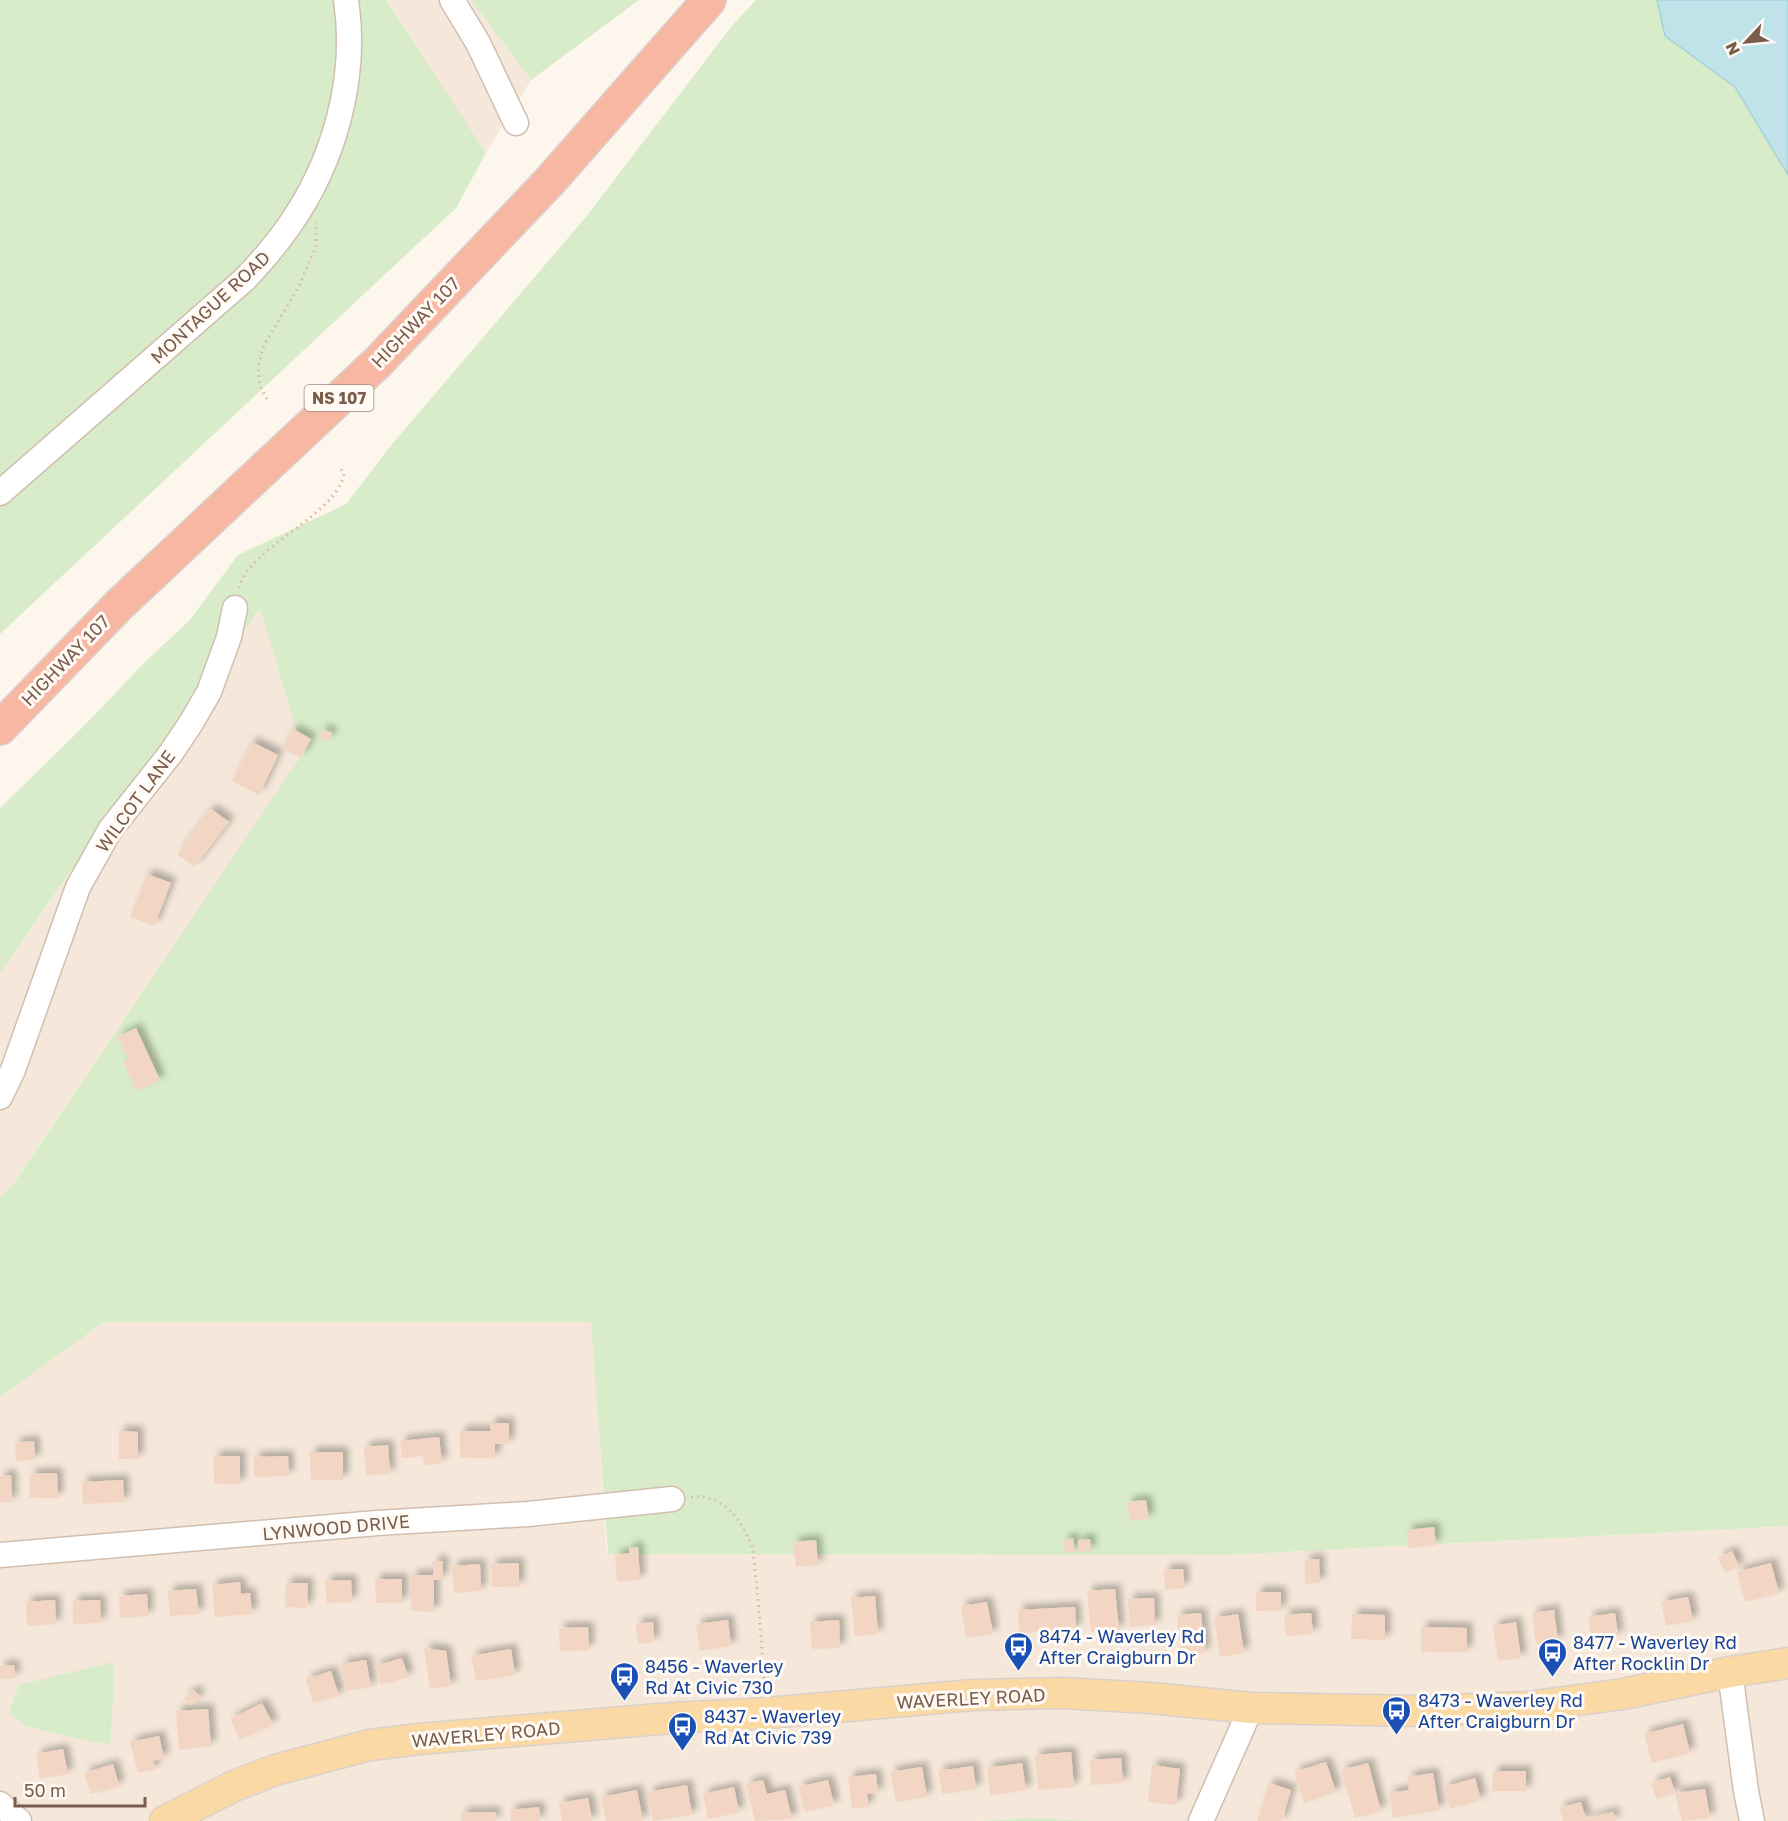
<svg xmlns="http://www.w3.org/2000/svg" width="1788" height="1821" font-family="'Golos Text',sans-serif">
<style>
.residential{fill:#f5e8da}
.green{fill:#d8ecc9}
.water{fill:#bfe3e8;stroke:#a5d3da;stroke-width:1.5}
.building{fill:#f3d5c3;filter:url(#shadow)}
.lines{fill:none;stroke-linecap:round;stroke-linejoin:round}
.minor-casing{stroke:#d1beb0;stroke-width:27}
.major-casing{stroke:#dad1cd;stroke-width:33}
.highway-casing{stroke:#dad1cd;stroke-width:36}
.path{stroke:#d9b8a5;stroke-width:3;stroke-dasharray:1.5 4.5;stroke-linecap:butt}
.minor{stroke:#fff;stroke-width:24}
.major{stroke:#fbd9a5;stroke-width:30}
.highway{stroke:#f7b7a3;stroke-width:33}
.labels{text-anchor:middle;dominant-baseline:central;stroke-width:6;stroke-linejoin:round;paint-order:stroke}
.shield{fill:#fffaf3;stroke:#a28b7f;stroke-width:1.5}
.shield-label{font-size:16px;font-weight:bold;fill:#7a5c4d}
.street-label{font-size:18px;fill:#7a5c4d;stroke:#fffaf3}
.transit-label{font-size:18px;fill:#164399;stroke:#fffaf3;text-anchor:start}
</style>
<defs>
<filter id="shadow"><feDropShadow dx="5.5" dy="-5.5" stdDeviation="3" flood-color="#0004"/></filter>
</defs>
<rect width="100%" height="100%" fill="#fdf6ec"/>
<path class="residential" d="M 386,0 L 471,0 L 531,80 L 486,153 Z
M 260,609 L 303,753 L 12,1186 L 0,1198 L 0,973 L 86,849 Z
M 104,1322 L 592,1322 L 607,1554 L 1228,1555 L 1788,1526 L 1788,1821 L 1095,1821 L 1030,1818 L 979,1821 L 0,1821 L 0,1397 Z"/>
<path class="green" d="M 0,0 L 386,0 L 486,153 L 456,208 L 0,634 Z
M 471,0 L 639,0 L 531,80 Z
M 756,0 L 1657,0 L 1665,36 L 1735,87 L 1788,175 L 1788,1526 L 1228,1555 L 608,1554 L 591,1322 L 104,1322 L 0,1397 L 0,1198 L 12,1186 L 303,753 L 260,609 L 86,849 L 0,973 L 0,808 L 82,728 L 147,660 L 189,621 L 238,555 L 346,504 L 393,443 L 586,217 L 731,27 Z
M 113,1662 L 113,1701 L 110,1744 L 92,1742 L 25,1726 L 9,1713 L 19,1685 Z
M 1030,1818 L 1095,1821 L 979,1821 Z"/>
<path class="water" d="M 1657,0 L 1788,0 L 1788,175 L 1735,87 L 1665,36 Z"/>
<path class="building" d="M 293,729 L 311,739 L 301,758 L 282,748 Z
M 323,729 L 332,733 L 329,741 L 319,737 Z
M 252,742 L 278,755 L 259,795 L 232,781 Z
M 211,809 L 229,822 L 194,867 L 177,854 Z
M 147,874 L 171,883 L 154,926 L 130,917 Z
M 136,1028 L 160,1080 L 136,1091 L 123,1062 L 129,1059 L 117,1037 Z
M 490,1423 L 509,1423 L 509,1444 L 495,1444 L 495,1458 L 460,1458 L 460,1431 L 490,1431 Z
M 119,1431 L 138,1432 L 138,1459 L 119,1459 Z
M 439,1437 L 442,1463 L 424,1465 L 423,1456 L 402,1458 L 400,1441 Z
M 34,1441 L 35,1460 L 16,1461 L 15,1443 Z
M 388,1445 L 390,1474 L 366,1475 L 364,1447 Z
M 310,1452 L 343,1452 L 343,1480 L 311,1480 Z
M 214,1456 L 240,1456 L 240,1484 L 214,1484 Z
M 288,1456 L 289,1476 L 254,1477 L 254,1457 Z
M 57,1473 L 58,1498 L 30,1498 L 30,1474 Z
M 11,1475 L 12,1502 L 0,1502 L 0,1476 Z
M 123,1480 L 124,1502 L 83,1504 L 82,1482 Z
M 1146,1500 L 1149,1519 L 1130,1521 L 1127,1502 Z
M 1434,1527 L 1436,1545 L 1408,1548 L 1407,1530 Z
M 1073,1538 L 1075,1552 L 1065,1553 L 1063,1540 Z
M 1090,1539 L 1091,1551 L 1078,1552 L 1078,1540 Z
M 816,1540 L 818,1565 L 796,1567 L 793,1542 Z
M 638,1547 L 640,1580 L 617,1581 L 615,1555 L 629,1553 L 629,1548 Z
M 1732,1551 L 1739,1566 L 1725,1573 L 1718,1558 Z
M 1319,1559 L 1320,1583 L 1305,1584 L 1305,1560 Z
M 433,1561 L 443,1561 L 442,1580 L 434,1580 L 434,1612 L 411,1611 L 411,1575 L 433,1575 Z
M 519,1563 L 519,1587 L 492,1587 L 491,1564 Z
M 1771,1563 L 1779,1593 L 1745,1602 L 1737,1572 Z
M 480,1564 L 481,1591 L 454,1593 L 452,1566 Z
M 1183,1569 L 1184,1588 L 1165,1590 L 1164,1570 Z
M 375,1579 L 402,1579 L 402,1603 L 376,1603 Z
M 351,1580 L 352,1602 L 327,1603 L 325,1581 Z
M 240,1582 L 241,1594 L 250,1593 L 252,1614 L 215,1617 L 212,1585 Z
M 286,1583 L 308,1583 L 307,1608 L 285,1607 Z
M 196,1589 L 199,1614 L 170,1616 L 168,1591 Z
M 1115,1589 L 1119,1630 L 1091,1632 L 1087,1591 Z
M 1256,1592 L 1281,1592 L 1281,1611 L 1256,1611 Z
M 147,1594 L 148,1616 L 120,1618 L 119,1596 Z
M 875,1596 L 878,1634 L 855,1636 L 851,1598 Z
M 1688,1597 L 1693,1621 L 1666,1626 L 1661,1602 Z
M 1154,1598 L 1155,1625 L 1130,1627 L 1128,1599 Z
M 55,1600 L 56,1624 L 27,1626 L 26,1602 Z
M 100,1600 L 101,1623 L 73,1624 L 73,1601 Z
M 987,1602 L 993,1634 L 966,1638 L 961,1606 Z
M 1075,1607 L 1076,1630 L 1019,1633 L 1018,1610 Z
M 1554,1610 L 1558,1641 L 1536,1644 L 1532,1613 Z
M 1201,1613 L 1205,1653 L 1181,1655 L 1177,1615 Z
M 1311,1613 L 1313,1634 L 1286,1636 L 1284,1615 Z
M 1615,1613 L 1618,1636 L 1592,1640 L 1588,1617 Z
M 1238,1614 L 1244,1653 L 1220,1657 L 1214,1618 Z
M 1352,1614 L 1385,1615 L 1385,1640 L 1351,1639 Z
M 728,1620 L 731,1646 L 700,1651 L 696,1624 Z
M 839,1620 L 840,1648 L 812,1649 L 810,1622 Z
M 653,1622 L 654,1642 L 638,1644 L 636,1624 Z
M 1516,1622 L 1521,1658 L 1498,1661 L 1493,1626 Z
M 588,1627 L 589,1650 L 560,1651 L 559,1628 Z
M 1421,1627 L 1467,1628 L 1467,1652 L 1421,1652 Z
M 424,1648 L 446,1651 L 451,1686 L 430,1689 Z
M 511,1649 L 515,1675 L 476,1681 L 471,1656 Z
M 402,1658 L 408,1677 L 381,1685 L 375,1666 Z
M 366,1660 L 371,1687 L 346,1691 L 341,1664 Z
M 14,1665 L 15,1678 L 0,1679 L 0,1666 Z
M 331,1671 L 339,1696 L 313,1703 L 306,1679 Z
M 194,1690 L 200,1697 L 190,1705 L 184,1698 Z
M 262,1703 L 273,1724 L 240,1740 L 230,1719 Z
M 208,1709 L 211,1746 L 179,1750 L 176,1711 Z
M 1683,1724 L 1690,1753 L 1652,1763 L 1644,1734 Z
M 159,1736 L 164,1758 L 153,1761 L 155,1769 L 138,1773 L 130,1742 Z
M 63,1749 L 68,1774 L 40,1779 L 36,1754 Z
M 1071,1752 L 1074,1787 L 1038,1790 L 1035,1755 Z
M 1121,1758 L 1123,1783 L 1091,1785 L 1090,1760 Z
M 1326,1762 L 1336,1792 L 1304,1803 L 1294,1772 Z
M 1022,1763 L 1026,1790 L 990,1795 L 987,1768 Z
M 1368,1763 L 1381,1811 L 1355,1818 L 1341,1770 Z
M 113,1764 L 119,1786 L 91,1794 L 84,1773 Z
M 1152,1765 L 1180,1769 L 1176,1805 L 1148,1802 Z
M 973,1766 L 976,1789 L 942,1794 L 938,1771 Z
M 922,1767 L 927,1797 L 896,1802 L 890,1772 Z
M 1493,1771 L 1526,1771 L 1526,1791 L 1492,1791 Z
M 1433,1773 L 1439,1810 L 1393,1818 L 1389,1793 L 1409,1790 L 1407,1777 Z
M 876,1774 L 878,1793 L 867,1794 L 868,1807 L 852,1809 L 848,1777 Z
M 1670,1777 L 1675,1793 L 1656,1799 L 1651,1783 Z
M 1475,1778 L 1481,1800 L 1450,1809 L 1444,1787 Z
M 763,1780 L 767,1794 L 785,1790 L 792,1819 L 755,1821 L 746,1784 Z
M 828,1780 L 834,1805 L 805,1812 L 798,1787 Z
M 1269,1783 L 1291,1790 L 1282,1821 L 1257,1821 Z
M 687,1785 L 692,1815 L 653,1821 L 648,1792 Z
M 734,1787 L 739,1812 L 708,1819 L 703,1794 Z
M 1705,1789 L 1710,1818 L 1682,1821 L 1675,1793 Z
M 637,1790 L 643,1821 L 606,1821 L 601,1797 Z
M 588,1798 L 592,1821 L 562,1821 L 559,1803 Z
M 1581,1802 L 1586,1819 L 1613,1812 L 1616,1821 L 1563,1821 L 1559,1808 Z
M 539,1807 L 540,1821 L 511,1821 L 510,1810 Z
M 495,1812 L 496,1821 L 461,1821 L 461,1813 Z"/>
<g class="lines">
<defs>
<path id="minor" d="M 452,0 L 478,43 L 516,123
M 0,493 L 245,279 C 261,262 276,245 289,226 C 334,162 358,78 346,0
M 0,1097 L 13,1070 L 78,887 L 110,830 L 171,753 L 191,723 L 209,692 L 229,637 L 235,608
M 0,1555 L 377,1523 L 528,1514 L 672,1499
M 1730,1672 L 1746,1791 L 1752,1821
M 0,1804 L 19,1821
M 1201,1821 L 1251,1708"/>
<path id="major" d="M 165,1821 L 234,1786 L 275,1770 L 370,1745 L 419,1739 L 671,1718 L 767,1713 L 973,1695 L 1062,1693 L 1151,1698 L 1251,1708 L 1418,1711 L 1527,1707 L 1623,1694 L 1730,1672 L 1788,1663"/>
<path id="highway" d="M 0,728 L 120,604 L 378,362 L 549,182 L 709,0"/>
</defs>
<use href="#minor" class="minor-casing"/>
<use href="#major" class="major-casing"/>
<use href="#highway" class="highway-casing"/>
<path class="path" d="M 267,399 L 260,386 L 258,367 L 264,345 L 299,286 L 316,246 L 316,222
M 239,588 C 250,546 336,516 344,474 L 339,466
M 691,1497 C 721,1493 741,1518 751,1544 C 755,1555 754,1569 756,1580 C 760,1617 762,1654 765,1691"/>
<use href="#minor" class="minor"/>
<use href="#major" class="major"/>
<use href="#highway" class="highway"/>
</g>
<defs>
<symbol id="bus-pin" viewBox="-11 -11 22 30"><path d="M0 17L-7.5 6A9.5 9.5 0 1 1 7.5 6Z" fill="#1a4fb4" stroke="#fffaf3"/><path d="M-5-6H5V4H4V6H2V4H-2V6H-4V4H-5ZM-3.5-4V0h7V-4ZM-3.5 1.2v1.5H-2V1.2ZM2 1.2v1.5H3.5V1.2Z" fill="#fff"/></symbol>
</defs>
<g fill-rule="evenodd">
<use href="#bus-pin" x="1002" y="1630" width="33" height="45"/>
<use href="#bus-pin" x="1536" y="1636" width="33" height="45"/>
<use href="#bus-pin" x="608" y="1660" width="33" height="45"/>
<use href="#bus-pin" x="1380" y="1694" width="33" height="45"/>
<use href="#bus-pin" x="666" y="1710" width="33" height="45"/>
</g>
<g class="labels">
<rect class="shield" x="304.5" y="385" width="69" height="26" rx="4.5"/>
<g class="shield-label">
<text x="339" y="398">NS 107</text>
</g>
<g class="street-label">
<text transform="translate(210 307) rotate(-43)">MONTAGUE ROAD</text>
<text transform="translate(415 322) rotate(-46)">HIGHWAY 107</text>
<text transform="translate(65 660) rotate(-46)">HIGHWAY 107</text>
<text transform="translate(135 801) rotate(-54)">WILCOT LANE</text>
<text transform="translate(336 1527) rotate(-5)">LYNWOOD DRIVE</text>
<text transform="translate(971 1698) rotate(-3)">WAVERLEY ROAD</text>
<text transform="translate(486 1734) rotate(-5)">WAVERLEY ROAD</text>
</g>
<g class="transit-label">
<text x="1039" y="1636">8474 - Waverley Rd<tspan x="1039" dy="21">After Craigburn Dr</tspan></text>
<text x="1573" y="1642">8477 - Waverley Rd<tspan x="1573" dy="21">After Rocklin Dr</tspan></text>
<text x="645" y="1666">8456 - Waverley<tspan x="645" dy="21">Rd At Civic 730</tspan></text>
<text x="1418" y="1700">8473 - Waverley Rd<tspan x="1418" dy="21">After Craigburn Dr</tspan></text>
<text x="704" y="1716">8437 - Waverley<tspan x="704" dy="21">Rd At Civic 739</tspan></text>
</g>
</g>
<g transform="translate(1746 42) rotate(244)" stroke="#fffaf3" stroke-width="4.5" paint-order="stroke">
<path d="M0-4.5L10 22L0 15L-10 22Z" fill="#7a5c4d"/>
<text y="-9" font-size="16" font-weight="bold" text-anchor="middle" fill="#7a5c4d">N</text>
</g>
<path d="M15 1797v9h130v-9" fill="none" stroke="#7a5c4d" stroke-width="3"/>
<text x="24" y="1797" font-size="18" fill="#7a5c4d" stroke="#fffaf3" stroke-width="4.5" paint-order="stroke">50 m</text>
</svg>
